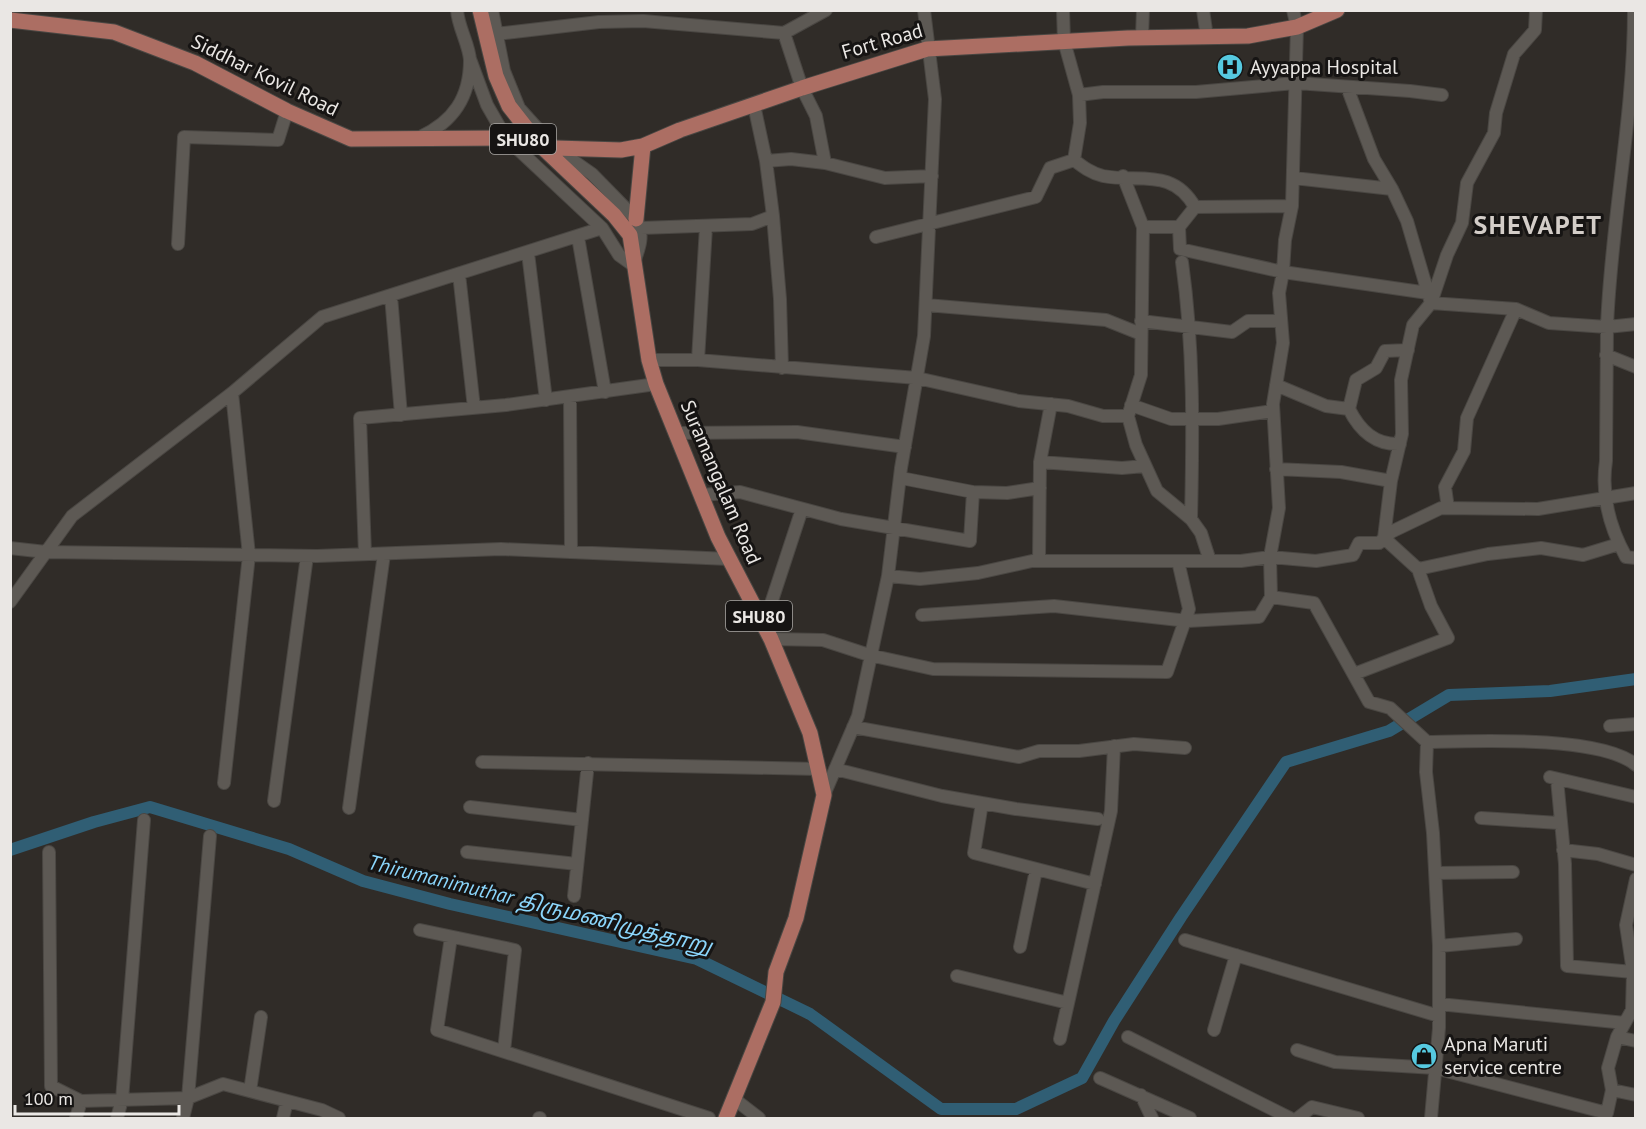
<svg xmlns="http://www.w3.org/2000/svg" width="1646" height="1129" font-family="'PT Sans','Noto Sans Tamil',sans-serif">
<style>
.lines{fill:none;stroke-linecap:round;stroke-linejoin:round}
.canal{stroke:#305e74;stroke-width:12}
.minor-casing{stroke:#4a4743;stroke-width:14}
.major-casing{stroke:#4a4743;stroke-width:17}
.minor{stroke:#5d5954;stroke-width:12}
.major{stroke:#ac6e63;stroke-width:15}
.labels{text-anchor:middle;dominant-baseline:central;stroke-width:6;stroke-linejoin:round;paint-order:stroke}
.shield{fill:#161413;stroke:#aaa8a5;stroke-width:1.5}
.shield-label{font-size:18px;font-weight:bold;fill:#eae7e4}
.street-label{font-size:20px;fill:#eae7e4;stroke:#161413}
.poi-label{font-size:20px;fill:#eae7e4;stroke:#161413;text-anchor:start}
.water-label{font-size:21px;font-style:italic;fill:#8bd6fc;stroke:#161413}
.district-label{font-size:26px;font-weight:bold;letter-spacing:1.5px;fill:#d3cdc8;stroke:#161413}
</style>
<rect width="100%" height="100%" fill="#302c28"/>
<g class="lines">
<path class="canal" d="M 10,850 L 94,822 L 150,807 L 289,849 L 363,881 L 450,904 L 697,959 L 810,1014 L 941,1109 L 1016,1109 L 1082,1078 L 1114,1021 L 1181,917 L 1286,762 L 1389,731 L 1449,695 L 1550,691 L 1636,679"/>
<defs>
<path id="minor" d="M 1063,10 L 1064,41 L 1079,95
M 1203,10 L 1207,37
M 1293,10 L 1297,27 L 1292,206 L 1285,240 L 1283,272 L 1279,293 L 1283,343 L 1273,404 L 1279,508 L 1270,557 L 1271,597 L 1314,603 L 1369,702 L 1390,708 L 1427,742 L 1426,772 L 1433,833 L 1439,946 L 1439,1028 L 1431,1118
M 784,33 L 802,88 L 816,116 L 825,163
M 496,34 L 599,22 L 643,21 L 784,33 L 826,10
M 1142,37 L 1143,10
M 470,59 L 487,105 L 506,138 L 602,228 L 619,255 L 633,265 C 639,249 645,235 636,219 L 592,174 L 555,148 L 519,108 L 504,71 L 492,10
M 1347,87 L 1374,159 L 1392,189 L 1407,221 L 1431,303 L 1413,325 L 1401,380 L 1402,434 L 1391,481 L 1384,538 L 1418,569 L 1431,606 L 1448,638 L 1354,674
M 420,137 C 453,122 470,98 470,60 C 469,44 458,27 457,10
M 1074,160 C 1083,167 1091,173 1103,176 C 1139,183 1172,167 1195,207
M 766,161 L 791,159 L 825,163 L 885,178 L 932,176
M 1123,176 L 1143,227
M 1294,178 L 1392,189
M 773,216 L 780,299 L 782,368
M 1179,227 L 1180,249 L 1283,272 L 1428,293
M 641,228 L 752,224 L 773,216 L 766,161 L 754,105
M 578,237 L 605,392
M 876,237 L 1036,197 L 1050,168 L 1074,160 L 1080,123 L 1079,95 L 1103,92 L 1196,92 L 1296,83 L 1410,91 L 1442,95
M 178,244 L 184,137 L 278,140 L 287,111
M 528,253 L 546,400
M 1182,262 C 1194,348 1193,432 1191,519
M 459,274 L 474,408
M 391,296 L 401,415
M 926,305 L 1106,320 L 1141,334
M 1516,309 L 1549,323 L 1607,327 C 1611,221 1634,117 1634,10
M 1141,321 L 1232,332 L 1248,321 L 1281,321
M 1636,324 L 1607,327 L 1606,461 C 1601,494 1610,528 1626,557 L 1636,558
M 1606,355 L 1636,367
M 649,360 L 698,360 L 917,378 L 1019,401 L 1068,406 L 1103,416 L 1128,416 L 1141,375 L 1143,227 L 1179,227 L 1195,207 L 1292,206
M 698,360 L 706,227
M 1276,385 L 1326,406 L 1349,409 C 1360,431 1375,445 1400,444
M 570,397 L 571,552
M 1131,405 L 1171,419 L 1218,419 L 1273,411
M 1349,409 L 1356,380 L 1376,368 L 1385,351 L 1408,350
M 1128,416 L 1136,445 L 1157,491 L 1191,519 L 1201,533 L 1210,561
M 677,433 L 797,432 L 905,447
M 1040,462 L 1051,404
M 1276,469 L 1341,472 L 1391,481
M 901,478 L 973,492 L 1007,493 L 1040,488
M 701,495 L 740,492 L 841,519 L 970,541 L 973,492
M 1448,508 L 1445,487 L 1464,451 L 1467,418 L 1516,309 L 1431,303 L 1447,255 L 1462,223 L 1467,183 L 1494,133 L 1496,113 L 1514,54 L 1535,30 L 1536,10
M 10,548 L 46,552 L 317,556 L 501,549 L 729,559
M 365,554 L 360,418 L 506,405 L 656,384
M 1039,561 L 1040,462 L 1122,468 L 1145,466
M 1418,569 L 1488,554 L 1541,548 L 1583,555 L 1619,544
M 888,576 L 920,579 L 978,573 L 1032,561 L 1241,561 L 1270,557 L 1316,561 L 1353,555 L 1359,543 L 1379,543 L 1391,532 L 1441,508 L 1538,509 L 1636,493
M 10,602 L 72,516 L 232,393 L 322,317 L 602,228
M 922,615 L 1054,606 L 1188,621 L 1259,617 L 1271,597
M 764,625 L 802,509
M 771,639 L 823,640 L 869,655 L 933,669 L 1167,672 L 1189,609 L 1178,561
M 1610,726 L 1636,724
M 853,727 L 1019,757 L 1039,751 L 1079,751 L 1134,744 L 1185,748
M 1427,742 C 1475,741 1600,735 1636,765
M 482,762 L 818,769
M 835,769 L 942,796 L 1016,809 L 1098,819
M 1550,777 L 1636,797
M 1557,779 L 1565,864 L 1567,966 L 1633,972
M 224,783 L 249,555 L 232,393
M 824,795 L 858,716 L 888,576 L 901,468 L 924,336 L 935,99 L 924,10
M 274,801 L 307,556
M 982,803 L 974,853 L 1095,884
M 470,807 L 582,820
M 349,808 L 384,554
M 1481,818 L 1559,823
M 1563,850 L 1598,854 L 1636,865
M 49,852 L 51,1086 L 81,1101
M 467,852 L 577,864
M 1436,873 L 1513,872
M 574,896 L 588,763
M 420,930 L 515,950 L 504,1051
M 451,937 L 437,1030 L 709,1118
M 1185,940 L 1439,1016
M 1439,946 L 1516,939
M 1020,947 L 1036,870
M 957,976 L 1068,1003
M 1439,1004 L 1625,1023
M 1214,1030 L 1236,955
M 1128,1037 L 1290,1118
M 1617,1037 L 1632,1010 L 1633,972 L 1626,925 L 1636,879
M 1060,1039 L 1111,811 L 1114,746
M 1297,1050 L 1335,1062 L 1435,1068 L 1607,1113 L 1612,1090 L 1636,1095
M 1100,1078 L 1190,1118
M 1612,1090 L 1608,1068 L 1617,1037 L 1636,1041
M 250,1091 L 261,1017
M 1141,1095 L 1152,1118
M 733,1098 L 759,1118
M 76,1118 L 81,1101 L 188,1098 L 210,836
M 117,1118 L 122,1100 L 144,820
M 183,1118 L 188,1098 L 223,1084 L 322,1110 L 339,1118
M 283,1118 L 287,1101
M 539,1118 L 540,1118
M 1298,1118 L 1312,1107 L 1358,1118"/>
<path id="major" d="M 480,10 L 496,76 L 509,106 L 538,143 L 614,215 L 630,235 L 649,360 L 656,384 L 718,537 L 771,639 L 810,733 L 824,795 L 796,918 L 776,972 L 773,1002 L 726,1118
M 10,20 L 114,32 L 195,63 L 287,111 L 351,139 L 506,138
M 555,148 L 621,150 L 643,146 L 680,130 L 802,88 L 927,49 L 1128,38 L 1248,36 L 1297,27 L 1337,10
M 636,219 L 643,146"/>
</defs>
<use href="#minor" class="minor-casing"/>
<use href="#major" class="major-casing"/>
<use href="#minor" class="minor"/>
<use href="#major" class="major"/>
</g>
<defs>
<symbol id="hospital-disc" viewBox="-11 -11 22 22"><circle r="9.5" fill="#56c9e0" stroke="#161413"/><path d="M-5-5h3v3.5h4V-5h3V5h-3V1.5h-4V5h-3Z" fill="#111"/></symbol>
<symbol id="shop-disc" viewBox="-11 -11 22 22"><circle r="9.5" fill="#56c9e0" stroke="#161413"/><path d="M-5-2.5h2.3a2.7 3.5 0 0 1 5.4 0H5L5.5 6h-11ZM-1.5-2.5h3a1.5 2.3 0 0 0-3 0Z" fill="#111"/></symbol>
</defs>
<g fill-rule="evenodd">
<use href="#hospital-disc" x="1215" y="52" width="30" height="30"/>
<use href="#shop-disc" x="1409" y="1041" width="30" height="30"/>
</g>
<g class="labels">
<g class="shield">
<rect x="490" y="124" width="66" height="30" rx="4.5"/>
<rect x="726" y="601" width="66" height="30" rx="4.5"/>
</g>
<g class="shield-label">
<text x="523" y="139">SHU80</text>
<text x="759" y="616">SHU80</text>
</g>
<g class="street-label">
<text transform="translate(882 41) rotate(-16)">Fort Road</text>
<text transform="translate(265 75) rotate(26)">Siddhar Kovil Road</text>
<text transform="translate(721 482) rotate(67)">Suramangalam Road</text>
</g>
<g class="poi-label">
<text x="1250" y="67">Ayyappa Hospital</text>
<text x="1444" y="1044">Apna Maruti<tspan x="1444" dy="23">service centre</tspan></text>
</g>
<g class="water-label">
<text transform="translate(540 904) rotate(14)">Thirumanimuthar திருமணிமுத்தாறு</text>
</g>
<g class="district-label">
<text x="1538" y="224">SHEVAPET</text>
</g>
</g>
<rect width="1646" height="1129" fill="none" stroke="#eae7e4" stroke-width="24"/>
<path d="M15 1105v9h164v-9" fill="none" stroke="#eae7e4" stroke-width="3"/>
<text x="24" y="1105" font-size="18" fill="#eae7e4" stroke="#161413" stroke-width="4.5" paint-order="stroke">100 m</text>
</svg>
